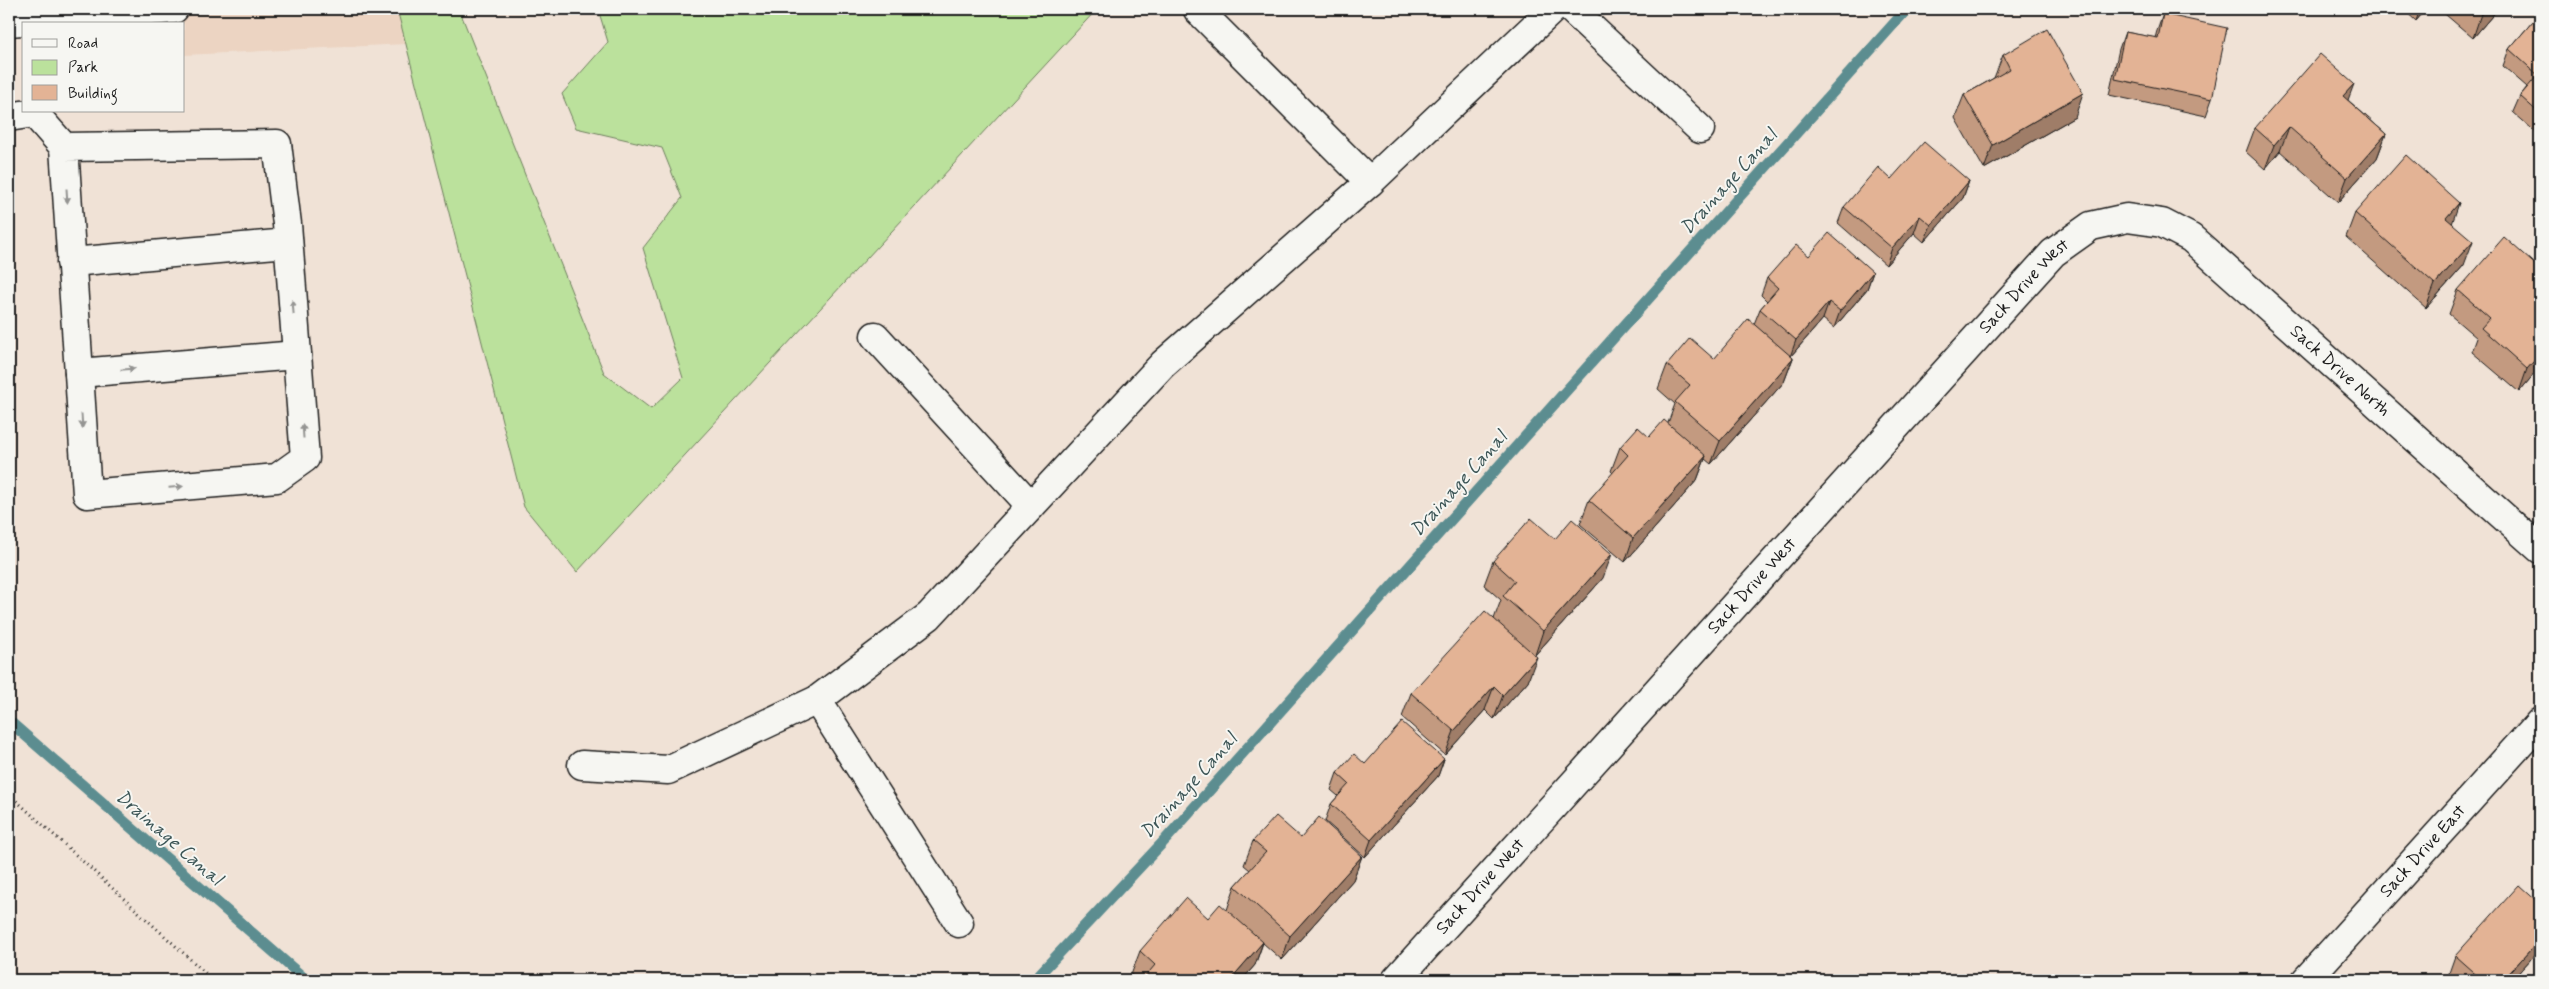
<svg xmlns="http://www.w3.org/2000/svg" width="2549" height="989" font-family="Mynerve,sans-serif">
<style>
.built{fill:#ecd4c2}
.green{fill:#bbe19c;stroke:#6c7e5c}
.lines{fill:none;stroke-linecap:round;stroke-linejoin:round}
.stream{stroke:#5c8d90;stroke-width:11}
.minor-casing{stroke:#1c1c1c;stroke-width:31}
.path{stroke:#1c1c1c;stroke-width:3;stroke-dasharray:1 4;stroke-linecap:butt}
.minor{stroke:#f6f6f2;stroke-width:28}
.wall{fill:#c39a80;stroke:#1c1c1c}
.shaded-wall{fill:#9f7d68;stroke:#1c1c1c}
.building{fill:#e3b395;stroke:#1c1c1c}
.oneway{fill:#949492}
.labels{text-anchor:middle;dominant-baseline:central;stroke-width:4;stroke-linejoin:round;paint-order:stroke}
.street-label{font-size:18px;fill:#1c1c1c;stroke:#f6f6f2}
.water-label{font-size:19px;font-style:italic;fill:#3c5556;stroke:#f6f6f2}
</style>
<rect width="100%" height="100%" fill="#f0e2d6"/>
<filter id="ink" filterUnits="userSpaceOnUse"><feTurbulence type="fractalNoise" baseFrequency=".02" numOctaves="2"/><feDisplacementMap in="SourceGraphic" scale="10" xChannelSelector="R" yChannelSelector="G"/><feConvolveMatrix kernelMatrix="1 2 1 2 8 2 1 2 1" color-interpolation-filters="sRGB"/></filter>
<g filter="url(#ink)">
<path class="built" d="M 87,9 L 397,9 L 406,44 L 184,55 L 184,24 L 89,24 Z"/>
<path class="green" d="M 397,9 L 459,9 L 604,373 L 651,409 L 683,378 L 643,248 L 682,198 L 662,148 L 576,128 L 562,94 L 608,42 L 598,9 L 1097,9 L 577,572 L 524,507 Z"/>
<g class="lines">
<path class="stream" d="M 9,721 L 306,980
M 1034,980 L 1166,839 L 1907,9"/>
<defs>
<g id="minor">
<path d="M 1571,9 L 1700,129"/>
<path d="M 1198,10 L 1370,182"/>
<path d="M 9,22 L 174,9"/>
<path d="M 9,117 L 34,113 L 64,147 L 87,494 L 277,478 L 305,458 L 287,224 L 277,144 L 64,147"/>
<path d="M 71,262 L 288,243"/>
<path d="M 875,336 L 1031,506"/>
<path d="M 79,373 L 297,355"/>
<path d="M 817,700 L 959,923"/>
<path d="M 582,765 L 668,770 L 817,700 L 929,616 L 1163,364 L 1370,182 L 1553,9"/>
<path id="s1" d="M 1396,980 L 2053,253 L 2091,226 L 2127,218 L 2162,223 L 2191,238 L 2540,549"/>
<path id="s2" d="M 2306,980 L 2540,722"/>
</g>
</defs>
<use href="#minor" class="minor-casing"/>
<path class="path" d="M 9,794 L 213,980"/>
<use href="#minor" class="minor"/>
</g>
<path class="wall" d="M 2403,9 L 2426,9 L 2416,21 Z
M 2439,9 L 2498,9 L 2473,38 Z
M 2540,13 L 2540,136 L 2513,112 L 2520,96 L 2527,87 L 2503,66 L 2509,49 Z
M 2163,14 L 2212,99 L 2206,116 L 2109,95 L 2119,49 L 2125,32 L 2155,38 L 2157,31 Z
M 2003,55 L 2075,117 L 1984,169 L 1955,118 L 1964,95 L 1994,78 Z
M 2348,100 L 2386,134 L 2377,158 L 2338,202 L 2280,151 L 2265,169 L 2246,152 L 2255,128 Z
M 1891,179 L 1969,181 L 1963,198 L 1924,242 L 1914,233 L 1886,265 L 1838,223 L 1844,207 Z
M 2355,213 L 2452,223 L 2464,265 L 2426,308 L 2346,237 Z
M 1809,256 L 1873,272 L 1867,289 L 1834,328 L 1823,319 L 1791,356 L 1793,358 L 1784,382 L 1711,464 L 1705,459 L 1697,480 L 1625,562 L 1580,524 L 1589,500 L 1613,473 L 1611,471 L 1620,447 L 1649,437 L 1668,423 L 1675,404 L 1658,389 L 1667,365 L 1714,359 L 1754,324 L 1760,309 L 1767,301 L 1761,295 L 1767,278 Z
M 2540,269 L 2540,367 L 2519,392 L 2472,352 L 2477,338 L 2449,314 L 2458,290 Z
M 1555,539 L 1603,578 L 1535,655 L 1528,681 L 1494,719 L 1485,710 L 1445,755 L 1402,717 L 1411,693 L 1494,619 L 1501,600 L 1484,585 L 1493,561 Z
M 1444,759 L 1438,776 L 1365,857 L 1325,821 L 1331,804 L 1338,796 L 1331,790 L 1337,773 L 1365,764 Z
M 1301,838 L 1362,856 L 1353,880 L 1282,960 L 1263,943 L 1255,965 L 1242,980 L 1137,980 L 1131,975 L 1140,951 L 1227,910 L 1235,886 L 1250,870 L 1244,865 L 1253,841 Z
M 2540,949 L 2512,980 L 2457,980 L 2449,973 L 2455,956 Z"/>
<path class="shaded-wall" d="M 2420,9 L 2426,9 L 2416,21 Z
M 2486,9 L 2498,9 L 2473,38 L 2481,14 Z
M 2354,84 L 2345,108 L 2343,96 Z
M 2083,93 L 2075,117 L 1984,169 L 1993,145 Z
M 2289,127 L 2280,151 L 2265,169 L 2274,145 Z
M 2386,134 L 2377,158 L 2338,202 L 2347,178 Z
M 1969,181 L 1963,198 L 1924,242 L 1931,225 Z
M 2459,203 L 2451,227 L 2446,218 Z
M 1920,216 L 1914,233 L 1886,265 L 1892,248 Z
M 2473,241 L 2464,265 L 2426,308 L 2435,284 Z
M 1873,272 L 1867,289 L 1834,328 L 1840,311 Z
M 1829,302 L 1823,319 L 1790,357 L 1796,340 Z
M 2540,354 L 2540,367 L 2519,392 L 2527,369 Z
M 1793,358 L 1784,382 L 1711,464 L 1720,441 Z
M 1706,456 L 1697,480 L 1625,562 L 1633,538 Z
M 1612,554 L 1603,578 L 1535,655 L 1543,631 Z
M 1537,657 L 1528,681 L 1494,719 L 1503,695 Z
M 1494,686 L 1485,710 L 1445,755 L 1454,731 Z
M 1444,759 L 1438,776 L 1365,857 L 1371,840 Z
M 1362,856 L 1353,880 L 1282,960 L 1290,936 Z
M 2540,939 L 2540,949 L 2512,980 L 2503,980 Z
M 1263,942 L 1255,965 L 1242,980 L 1230,980 Z"/>
<path class="building" d="M 2475,9 L 2486,9 L 2481,14 Z
M 2540,13 L 2540,114 L 2520,96 L 2538,75 L 2509,49 Z
M 2163,14 L 2227,28 L 2212,99 L 2115,79 L 2125,32 L 2158,38 Z
M 2047,29 L 2083,93 L 1993,145 L 1964,95 L 2010,69 L 2003,55 Z
M 2320,54 L 2354,84 L 2343,96 L 2386,134 L 2347,178 L 2289,127 L 2274,145 L 2255,128 Z
M 1924,142 L 1969,181 L 1931,225 L 1920,216 L 1892,248 L 1844,207 L 1878,167 L 1891,179 Z
M 2406,155 L 2459,203 L 2446,218 L 2473,241 L 2435,284 L 2355,213 Z
M 1829,233 L 1873,272 L 1840,311 L 1829,302 L 1796,340 L 1760,309 L 1778,288 L 1767,278 L 1796,245 L 1809,256 Z
M 2504,237 L 2540,269 L 2540,354 L 2527,369 L 2481,328 L 2490,318 L 2458,290 Z
M 1748,319 L 1793,358 L 1720,441 L 1675,402 L 1690,385 L 1667,365 L 1690,338 L 1714,359 Z
M 1664,420 L 1706,456 L 1633,538 L 1589,500 L 1628,455 L 1620,447 L 1638,427 L 1649,437 Z
M 1531,518 L 1555,539 L 1572,519 L 1612,554 L 1543,631 L 1503,596 L 1515,581 L 1493,561 Z
M 1485,611 L 1537,657 L 1503,695 L 1494,686 L 1454,731 L 1411,693 Z
M 1402,722 L 1444,759 L 1371,840 L 1331,804 L 1349,784 L 1337,773 L 1354,754 L 1365,764 Z
M 1276,816 L 1301,838 L 1319,817 L 1362,856 L 1290,936 L 1235,886 L 1266,852 L 1253,841 Z
M 2519,885 L 2540,904 L 2540,939 L 2503,980 L 2482,980 L 2455,956 Z
M 1186,898 L 1208,918 L 1220,904 L 1263,942 L 1230,980 L 1147,980 L 1144,978 L 1155,965 L 1140,951 Z"/>
<defs><path id="oneway-solid" d="M-6-.8H1V-3.2L6.5 0L1 3.2V.8H-6Z" transform="scale(1.25)"/></defs>
<g class="oneway">
<use href="#oneway-solid" transform="translate(67 196) rotate(86)"/>
<use href="#oneway-solid" transform="translate(293 307) rotate(-95)"/>
<use href="#oneway-solid" transform="translate(128 369) rotate(-5)"/>
<use href="#oneway-solid" transform="translate(82 421) rotate(86)"/>
<use href="#oneway-solid" transform="translate(303 431) rotate(-94)"/>
<use href="#oneway-solid" transform="translate(176 487) rotate(-5)"/>
</g>
</g>
<g class="labels">
<g class="street-label">
<text stroke="none"><textPath href="#s1" startOffset="936">Sack Drive West</textPath></text>
<text stroke="none"><textPath href="#s1" startOffset="1331">Sack Drive North</textPath></text>
<text stroke="none"><textPath href="#s1" startOffset="531">Sack Drive West</textPath></text>
<text stroke="none"><textPath href="#s2" startOffset="174">Sack Drive East</textPath></text>
<text stroke="none"><textPath href="#s1" startOffset="126">Sack Drive West</textPath></text>
</g>
<g class="water-label">
<text transform="translate(1729 182) rotate(-48)">Drainage Canal</text>
<text transform="translate(1459 484) rotate(-48)">Drainage Canal</text>
<text transform="translate(1189 786) rotate(-48)">Drainage Canal</text>
<text transform="translate(169 838) rotate(41)">Drainage Canal</text>
</g>
</g>
<rect width="2549" height="989" fill="none" stroke="#f6f6f2" stroke-width="30"/>
<rect x="15" y="15" width="2519" height="959" fill="none" stroke="#1c1c1c" stroke-width="2" filter="url(#ink)"/>
<rect x="22" y="22" width="162" height="90" fill="#f6f6f2" stroke="#9f9f9c"/>
<rect x="32" y="39" width="25" height="8" fill="#f6f6f2" stroke="#9f9f9c"/>
<text x="68" y="48" font-size="15" fill="#1c1c1c">Road</text>
<rect x="32" y="60" width="25" height="15" fill="#bbe19c" stroke="#9f9f9c"/>
<text x="68" y="72" font-size="15" fill="#1c1c1c">Park</text>
<rect x="32" y="85" width="25" height="15" fill="#e3b395" stroke="#9f9f9c"/>
<text x="68" y="98" font-size="15" fill="#1c1c1c">Building</text>
</svg>
